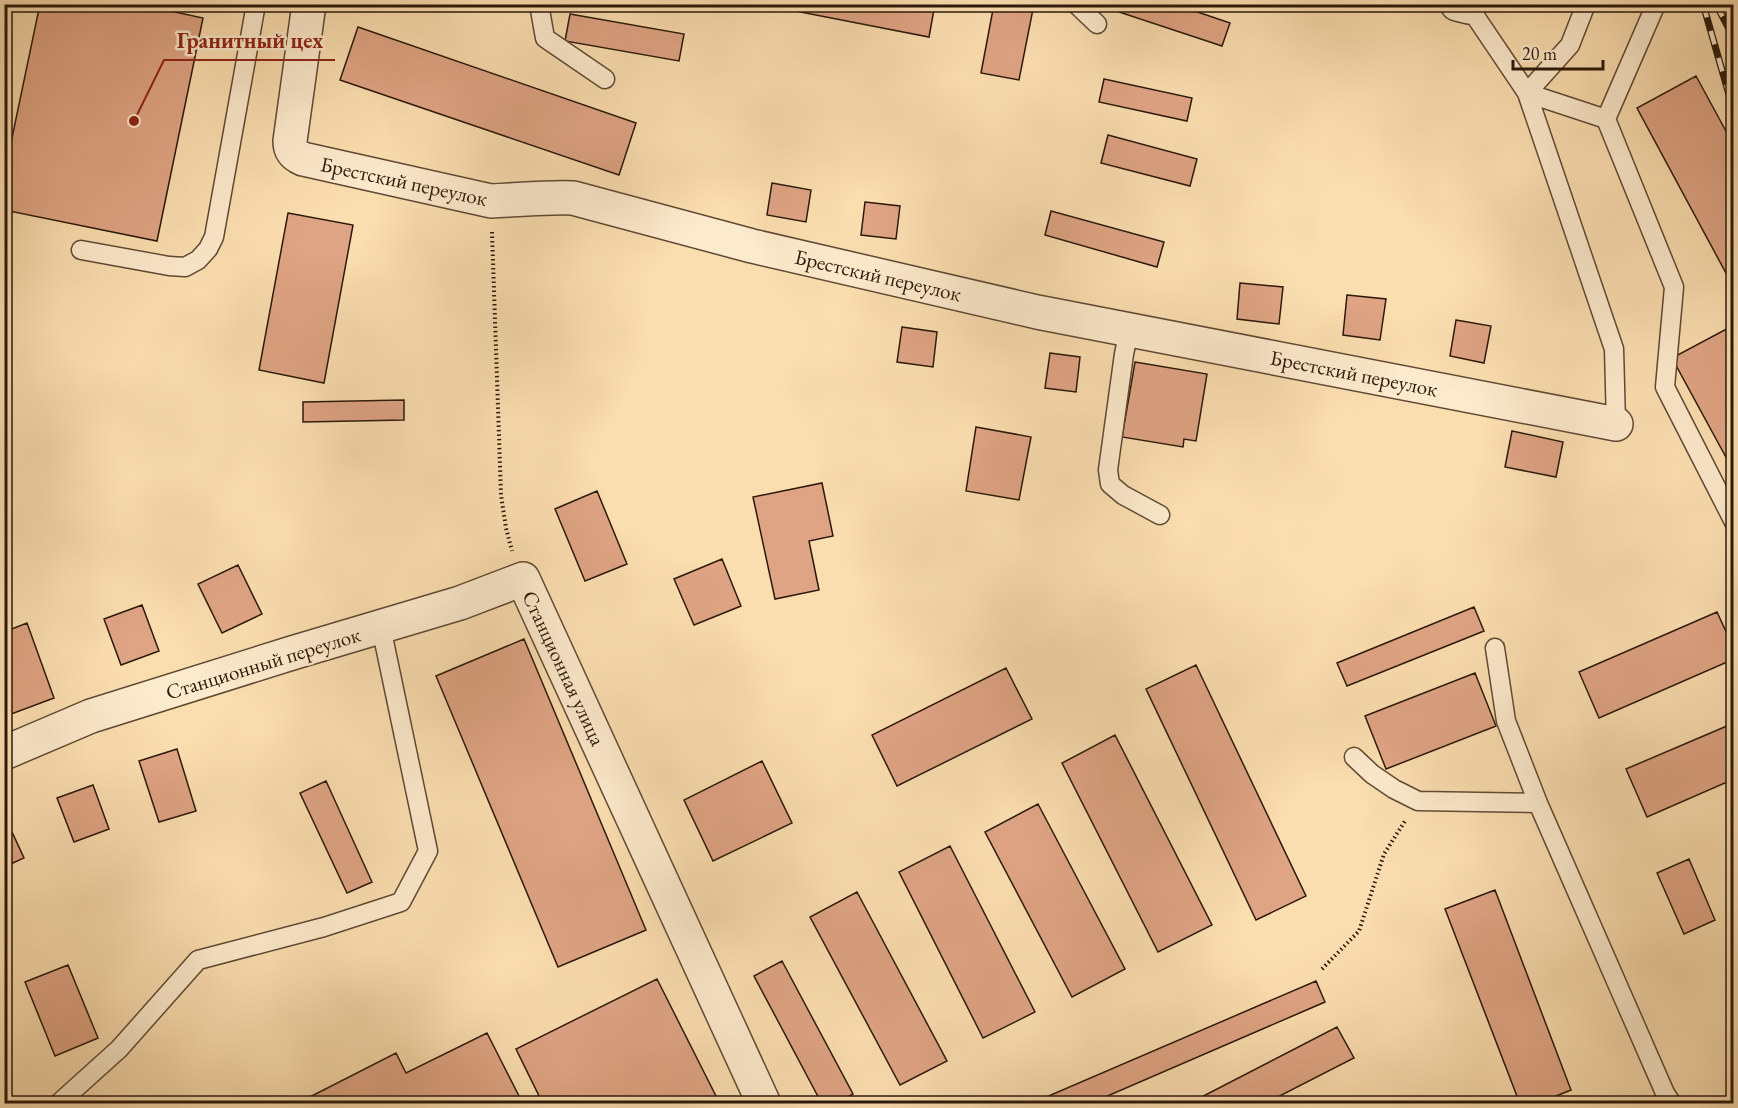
<svg xmlns="http://www.w3.org/2000/svg" width="1738" height="1108" font-family="'EB Garamond',serif">
<style>
.building{fill:#dfa484;stroke:#2b190a;stroke-width:1.5}
.lines{fill:none;stroke-linecap:round;stroke-linejoin:round}
.lane-casing{stroke:#5f4a34;stroke-width:21}
.street-casing{stroke:#5f4a34;stroke-width:36}
.path{stroke:#2b190a;stroke-width:4;stroke-dasharray:1.5 3;stroke-linecap:butt}
.lane{stroke:#fceacc;stroke-width:18}
.street{stroke:#fceacc;stroke-width:33}
.rail-casing{stroke:#2b190a;stroke-width:7}
.rail{stroke:#fceacc;stroke-width:4.5;stroke-dasharray:14;stroke-linecap:butt}
.labels{text-anchor:middle;dominant-baseline:central;stroke-width:5;stroke-linejoin:round;paint-order:stroke}
.street-label{font-size:21px;fill:#2b190a;stroke:#fceacc}
.leader{fill:none;stroke:#8f2418;stroke-width:2}
.callout-dot{fill:#8f2418;stroke:#fceacc;stroke-width:2}
.callout-label{font-size:22px;text-anchor:middle;font-weight:bold;fill:#8f2418;stroke:#fceacc;stroke-width:5;stroke-linejoin:round;paint-order:stroke}
</style>
<rect width="100%" height="100%" fill="#fbdeb0"/>
<filter id="stains"><feTurbulence type="fractalNoise" baseFrequency=".00333" numOctaves="4"/><feColorMatrix values="0 0 0 0 .2 0 0 0 0 .09 0 0 0 0 .02 0 0 0 .5 -.17"/></filter>
<radialGradient id="worn" r=".72"><stop offset=".6" stop-color="#630" stop-opacity="0"/><stop offset="1" stop-color="#630" stop-opacity=".3"/></radialGradient>
<path class="building" d="M 40,4 L 138,4 L 203,18 L 157,241 L 4,210 L 4,176 Z
M 759,4 L 935,4 L 929,37 Z
M 994,4 L 1034,4 L 1019,80 L 981,73 Z
M 1095,4 L 1174,4 L 1230,23 L 1222,46 Z
M 570,14 L 684,34 L 679,61 L 565,41 Z
M 358,27 L 636,123 L 619,175 L 340,80 Z
M 1696,76 L 1734,146 L 1734,288 L 1637,108 Z
M 1104,79 L 1192,98 L 1187,121 L 1099,102 Z
M 1108,135 L 1197,159 L 1190,186 L 1101,163 Z
M 772,183 L 811,190 L 806,222 L 767,215 Z
M 865,202 L 900,206 L 896,239 L 861,235 Z
M 1051,211 L 1164,242 L 1157,267 L 1045,235 Z
M 288,213 L 353,225 L 324,383 L 259,370 Z
M 1240,283 L 1283,287 L 1279,324 L 1237,319 Z
M 1347,295 L 1386,299 L 1380,340 L 1343,335 Z
M 1456,320 L 1491,326 L 1484,363 L 1450,356 Z
M 1734,325 L 1734,472 L 1672,358 Z
M 902,327 L 937,332 L 933,367 L 897,362 Z
M 1050,353 L 1080,357 L 1076,392 L 1045,388 Z
M 1135,362 L 1207,374 L 1196,441 L 1184,439 L 1183,447 L 1122,437 Z
M 404,400 L 404,420 L 303,422 L 303,402 Z
M 976,427 L 1031,437 L 1019,500 L 966,491 Z
M 1512,431 L 1563,442 L 1556,477 L 1505,467 Z
M 822,483 L 833,536 L 809,541 L 819,590 L 775,599 L 753,497 Z
M 597,491 L 627,564 L 585,581 L 555,509 Z
M 722,559 L 741,606 L 694,625 L 674,579 Z
M 238,565 L 262,614 L 222,633 L 198,584 Z
M 142,605 L 159,651 L 121,665 L 104,619 Z
M 1474,607 L 1484,631 L 1347,686 L 1337,663 Z
M 1717,612 L 1734,649 L 1734,659 L 1599,718 L 1579,672 Z
M 27,623 L 54,698 L 6,716 L 4,632 Z
M 524,639 L 646,930 L 558,967 L 436,676 Z
M 1196,665 L 1306,896 L 1256,920 L 1146,689 Z
M 1006,668 L 1032,719 L 897,786 L 872,735 Z
M 1475,673 L 1496,726 L 1386,769 L 1365,716 Z
M 1734,723 L 1734,779 L 1647,817 L 1626,769 Z
M 1115,735 L 1212,925 L 1158,952 L 1062,763 Z
M 177,749 L 196,811 L 159,822 L 139,761 Z
M 762,761 L 792,823 L 713,861 L 684,800 Z
M 326,781 L 372,882 L 347,893 L 300,793 Z
M 93,785 L 109,829 L 74,842 L 57,798 Z
M 1038,804 L 1125,969 L 1072,997 L 985,832 Z
M 4,819 L 6,819 L 24,858 L 4,867 Z
M 950,846 L 1035,1012 L 983,1038 L 899,872 Z
M 1689,859 L 1715,920 L 1684,934 L 1657,873 Z
M 1495,890 L 1571,1090 L 1536,1104 L 1520,1104 L 1445,909 Z
M 857,892 L 947,1061 L 900,1085 L 810,917 Z
M 782,961 L 853,1094 L 834,1104 L 822,1104 L 754,976 Z
M 68,965 L 98,1038 L 55,1056 L 25,982 Z
M 657,979 L 720,1104 L 543,1104 L 516,1049 Z
M 1316,981 L 1325,1002 L 1089,1104 L 1030,1104 Z
M 1337,1027 L 1354,1058 L 1264,1104 L 1188,1104 Z
M 487,1033 L 523,1104 L 296,1104 L 396,1053 L 406,1073 Z"/>
<g class="lines">
<defs>
<path id="lane" d="M 539,4 L 545,38 L 605,79
M 1076,4 L 1097,24
M 1586,4 L 1570,45 L 1527,93 L 1606,119 L 1674,287 L 1665,387 L 1734,522
M 1469,7 L 1527,93 L 1614,349 L 1616,424
M 1606,119 L 1656,4
M 81,250 L 169,266 L 185,267 L 198,260 L 208,249 L 214,237 L 256,4
M 1129,330 L 1124,354 L 1108,470 L 1110,484 L 1123,495 L 1160,515
M 1495,648 L 1506,721 L 1538,803 L 1665,1093 L 1672,1104
M 1354,757 L 1372,774 L 1394,789 L 1418,801 L 1538,803
M 58,1104 L 119,1049 L 198,960 L 324,927 L 401,902 L 428,851 L 381,627"/>
<path id="street" d="M 309,4 L 290,141 C 290,151 294,155 303,159 L 491,201 C 518,200 545,197 573,198 L 752,246 L 1037,312 L 1616,424
M 1457,4 L 1469,7
M 4,753 L 91,716 L 292,653 L 460,603 L 523,579 L 764,1104"/>
</defs>
<use href="#lane" class="lane-casing"/>
<use href="#street" class="street-casing"/>
<path class="path" d="M 492,232 L 501,495 L 506,528 L 512,551
M 1322,969 L 1359,931 L 1384,854 L 1405,821"/>
<use href="#lane" class="lane"/>
<use href="#street" class="street"/>
<defs>
<path id="rail" d="M 1703,4 L 1734,112
M 1716,4 L 1734,39"/>
</defs>
<use href="#rail" class="rail-casing"/>
<use href="#rail" class="rail"/>
</g>
<g class="labels">
<g class="street-label">
<text transform="translate(404 181) rotate(12)">Брестский переулок</text>
<text transform="translate(878 275) rotate(13)">Брестский переулок</text>
<text transform="translate(1354 373) rotate(11)">Брестский переулок</text>
<text transform="translate(263 663) rotate(-17)">Станционный переулок</text>
<text transform="translate(564 668) rotate(65)">Станционная улица</text>
</g>
</g>
<path class="leader" d="M134 121L164 60H335"/>
<circle class="callout-dot" cx="134" cy="121" r="6"/>
<g class="callout-label">
<text x="250" y="48">Гранитный цех</text>
</g>
<rect width="1738" height="1108" fill="none" stroke="#fbdeb0" stroke-width="24"/>
<rect x="6" y="6" width="1726" height="1096" fill="none" stroke="#2b190a" stroke-width="3"/>
<rect x="12" y="12" width="1714" height="1084" fill="none" stroke="#2b190a" stroke-width="1.5"/>
<path d="M1513 60v9h90v-9" fill="none" stroke="#2b190a" stroke-width="3"/>
<text x="1522" y="60" font-size="18" fill="#2b190a" stroke="#fceacc" stroke-width="4.5" paint-order="stroke">20 m</text>
<rect width="100%" height="100%" filter="url(#stains)"/>
<rect width="100%" height="100%" fill="url(#worn)"/>
</svg>
